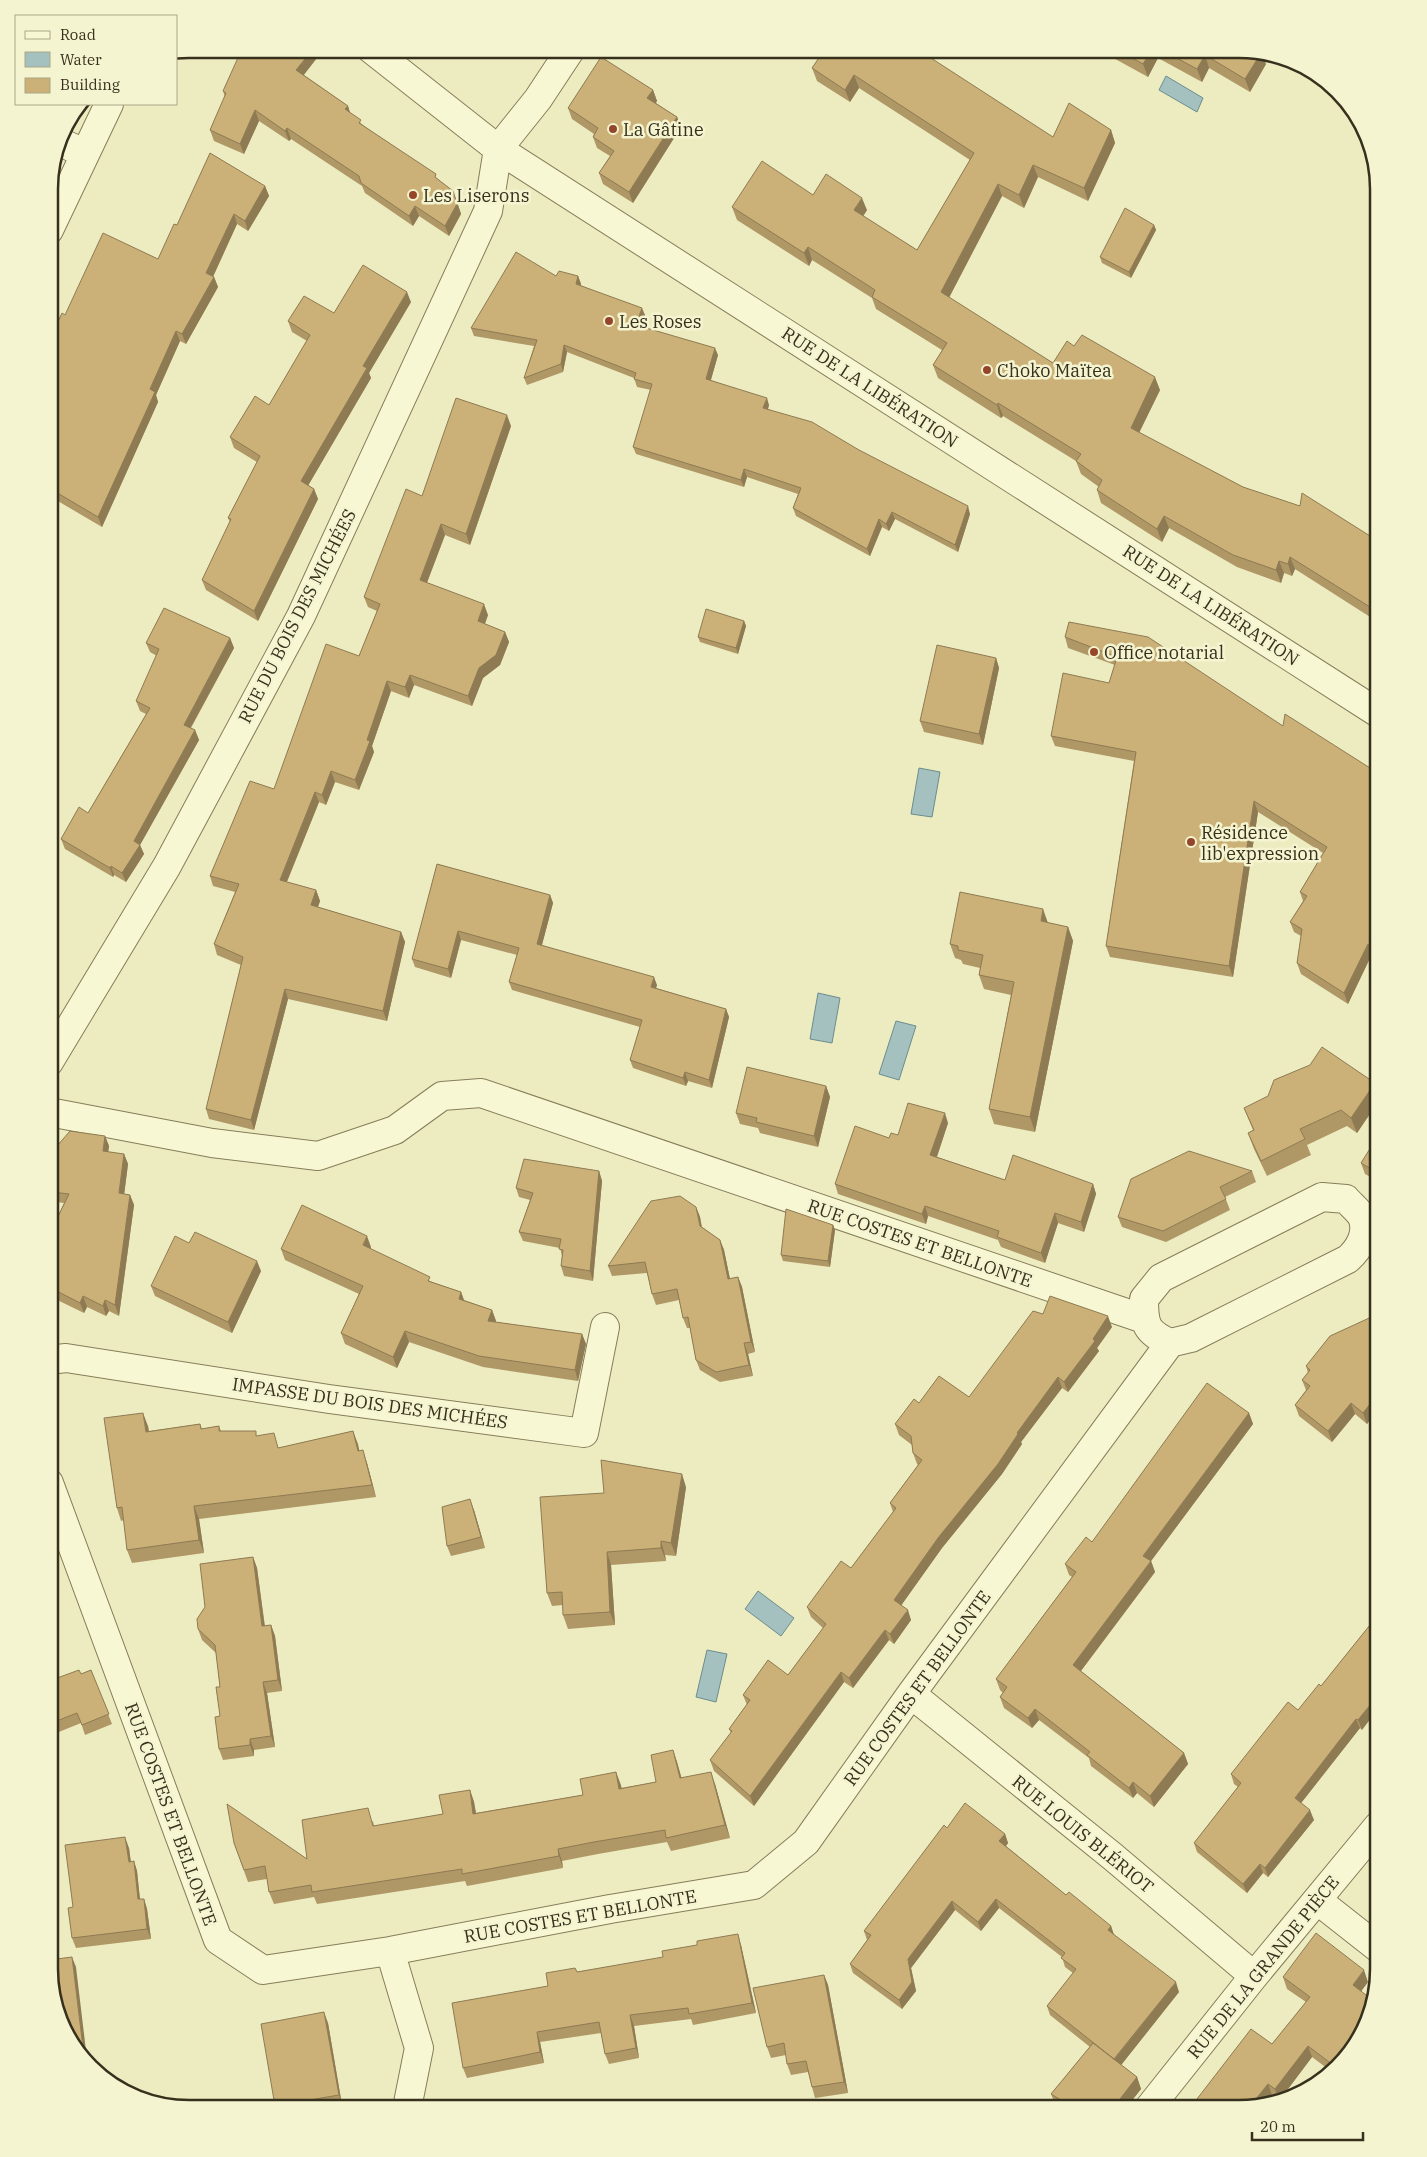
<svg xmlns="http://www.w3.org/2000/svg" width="1427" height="2157" font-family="'IBM Plex Serif',serif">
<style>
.water{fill:#a4c0bf;stroke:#6b8d8d}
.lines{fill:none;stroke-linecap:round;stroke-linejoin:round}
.minor-casing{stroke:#867d59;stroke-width:30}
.minor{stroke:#f8f7d4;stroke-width:28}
.wall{fill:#af9766}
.shaded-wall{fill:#8e7b53}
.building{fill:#cbb077;stroke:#8e7b53}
.poi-dot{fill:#954529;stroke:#f5f4d0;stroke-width:2}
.labels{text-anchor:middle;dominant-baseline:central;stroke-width:5;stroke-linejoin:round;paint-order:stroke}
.poi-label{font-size:18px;fill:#36301d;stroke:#f5f4d0;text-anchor:start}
.street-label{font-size:18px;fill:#36301d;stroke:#f5f4d0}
.rim{fill:none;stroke:#36301d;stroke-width:2.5}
</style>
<rect width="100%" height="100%" fill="#edecc1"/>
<path class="water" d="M 1166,76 L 1203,98 L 1197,112 L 1159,90 Z
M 919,768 L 940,772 L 932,817 L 911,814 Z
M 818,993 L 840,998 L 832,1043 L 810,1039 Z
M 896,1021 L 916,1026 L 899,1080 L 879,1074 Z
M 758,1591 L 794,1618 L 781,1636 L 745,1609 Z
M 707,1650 L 727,1654 L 716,1702 L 696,1697 Z"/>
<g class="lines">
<defs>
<path id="minor" d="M 371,49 L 498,149 L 1378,713
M 58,141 L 84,153
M 49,230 L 109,104
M 49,1062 L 167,866 L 301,616 L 488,211 L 498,149 L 538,99 L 571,49
M 49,1112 L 212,1143 L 318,1156 L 395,1130 L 442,1096 L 481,1093 L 1144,1319
M 49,1360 L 66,1358 L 329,1399 L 584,1433 L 605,1327
M 49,1483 L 218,1940 L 263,1970 L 390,1951 L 610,1909 L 754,1885 L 806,1842 L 911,1694 L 1170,1343 L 1191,1338 L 1348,1259 C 1359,1249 1369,1233 1362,1217 C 1359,1211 1350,1204 1346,1199 L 1322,1197 L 1161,1278 L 1144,1299 C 1144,1325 1146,1332 1170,1343
M 911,1694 L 1112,1856 L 1254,1976
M 1317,1900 L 1378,1948
M 390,1951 L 419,2048 L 407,2108
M 1149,2108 L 1254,1976 L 1378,1826"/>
</defs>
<use href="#minor" class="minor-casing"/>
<use href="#minor" class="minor"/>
</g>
<path class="wall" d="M 500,49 L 515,49 L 510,56 Z
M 604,49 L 626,49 L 620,58 Z
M 825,49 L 1053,137 L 1111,130 L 1115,143 L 1088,201 L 1038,177 L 1024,208 L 1002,196 L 949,298 L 1053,363 L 1074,346 L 1160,390 L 1139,433 L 1243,487 L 1378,541 L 1378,622 L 1295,569 L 1292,576 L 1284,573 L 1281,583 L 1237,567 L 1169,528 L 1162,542 L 1101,503 L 1097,490 L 1099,487 L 1081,474 L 1076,461 L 1003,416 L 1001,418 L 938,378 L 933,365 L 942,350 L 876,309 L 872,298 L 812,260 L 809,266 L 737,220 L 732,207 L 813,195 L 867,210 L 863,216 L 917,250 L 970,160 L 859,88 L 850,102 L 817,81 L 812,68 Z
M 1097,49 L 1247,49 L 1266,64 L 1250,92 L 1209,68 L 1202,82 L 1158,58 L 1148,77 Z
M 251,56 L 304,75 L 348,106 L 350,113 L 363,125 L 438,179 L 457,201 L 461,214 L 449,236 L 419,216 L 413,226 L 365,193 L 362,186 L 291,139 L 289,141 L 259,121 L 244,154 L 214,141 L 210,130 L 225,97 L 223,91 Z
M 653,90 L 657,101 L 656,103 L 677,117 L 681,127 L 633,203 L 603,184 L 599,173 L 610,156 L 597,148 L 593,137 L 594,134 L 572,119 L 568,108 Z
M 265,186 L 269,196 L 248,231 L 237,224 L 213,277 L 214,277 L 218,287 L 186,344 L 180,341 L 156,395 L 158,402 L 102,527 L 51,497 L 49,502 L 49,341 L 65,315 L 158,259 L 177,225 Z
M 1154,225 L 1156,230 L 1131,278 L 1102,263 L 1100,257 Z
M 556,276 L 578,276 L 581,284 L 580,285 L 645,315 L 641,326 L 718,355 L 711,380 L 769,405 L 768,409 L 859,450 L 970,514 L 958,552 L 895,519 L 889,531 L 882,527 L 870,556 L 796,516 L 793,508 L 798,494 L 747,477 L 744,487 L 636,454 L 633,447 L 651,390 L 637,387 L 634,378 L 567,352 L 563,372 L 527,385 L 524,378 L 534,346 L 474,336 L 471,328 Z
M 411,302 L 369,373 L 371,378 L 308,485 L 314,489 L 318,499 L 258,621 L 206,590 L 202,580 L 230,522 L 228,518 L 257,462 L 234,448 L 230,437 L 269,405 L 307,341 L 292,332 L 288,321 L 334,313 Z
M 511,426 L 470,545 L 445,535 L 427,583 L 488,615 L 485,624 L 505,632 L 509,642 L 500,665 L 483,678 L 472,706 L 414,685 L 409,698 L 391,691 L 372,746 L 374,752 L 359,790 L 335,782 L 326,805 L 319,802 L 287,882 L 316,890 L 320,901 L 318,907 L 401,932 L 405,942 L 387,1021 L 288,999 L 254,1130 L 209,1119 L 206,1109 L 241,965 L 217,955 L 214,944 L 235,892 L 213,886 L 210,876 L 274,789 L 359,656 L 377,611 L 368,607 L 364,597 L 422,496 Z
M 744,621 L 746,626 L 738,654 L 700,642 L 698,637 Z
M 1069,622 L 1378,773 L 1378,959 L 1372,954 L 1348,1004 L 1301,974 L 1297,963 L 1301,936 L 1294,932 L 1290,922 L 1303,901 L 1300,892 L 1323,853 L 1258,812 L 1233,977 L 1110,957 L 1106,946 L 1134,761 L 1055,746 L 1051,736 L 1109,683 L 1115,665 L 1068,648 L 1065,637 Z
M 230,638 L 234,648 L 191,728 L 195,730 L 199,740 L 140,845 L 144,854 L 126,882 L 114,875 L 113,877 L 65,849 L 61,839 L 88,813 L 146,714 L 140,711 L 136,701 L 157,656 L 150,652 L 146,643 Z
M 996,658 L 999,668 L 983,745 L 924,732 L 920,721 Z
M 437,864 L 550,895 L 553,903 L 542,945 L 657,985 L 656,988 L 726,1009 L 729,1017 L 712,1088 L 688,1081 L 686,1086 L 633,1068 L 630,1060 L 640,1027 L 512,990 L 509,982 L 517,955 L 461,940 L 451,978 L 415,967 L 412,959 Z
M 1048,923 L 1068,927 L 1073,941 L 1035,1132 L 994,1124 L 989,1109 L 1011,995 L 984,989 L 979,975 L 980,968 L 963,964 L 961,960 L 955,958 L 950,944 Z
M 1375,1083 L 1378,1092 L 1378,1102 L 1357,1133 L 1347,1126 L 1307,1145 L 1311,1155 L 1267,1176 L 1254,1149 L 1248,1133 L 1253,1130 L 1244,1108 Z
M 826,1086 L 830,1097 L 818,1147 L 760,1133 L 758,1128 L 740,1124 L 736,1113 Z
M 948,1123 L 937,1157 L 1005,1180 L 1093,1184 L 1096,1194 L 1084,1232 L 1058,1223 L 1045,1263 L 1001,1247 L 998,1240 L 928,1216 L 926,1224 L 838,1194 L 835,1184 L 889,1138 Z
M 105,1136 L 109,1146 L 108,1152 L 124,1154 L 128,1164 L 124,1194 L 130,1195 L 134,1205 L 119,1316 L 109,1311 L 106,1316 L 87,1307 L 84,1313 L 49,1296 L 49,1235 L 64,1203 L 56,1202 L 53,1192 Z
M 1378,1141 L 1378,1181 L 1365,1174 L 1361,1163 Z
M 599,1171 L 602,1181 L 593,1281 L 564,1276 L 561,1266 L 562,1256 L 560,1248 L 523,1241 L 519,1232 L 530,1200 L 519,1197 L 516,1188 Z
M 1252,1171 L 1256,1182 L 1225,1197 L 1230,1210 L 1166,1242 L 1122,1227 L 1118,1217 Z
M 696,1207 L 700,1217 L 702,1227 L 720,1240 L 724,1250 L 730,1279 L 738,1277 L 742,1287 L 755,1352 L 748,1354 L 753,1376 L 720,1382 L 700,1370 L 696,1360 L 690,1328 L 687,1328 L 683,1318 L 679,1300 L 656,1305 L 652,1294 L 647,1273 L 612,1276 L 608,1266 Z
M 833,1225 L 835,1230 L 830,1267 L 783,1261 L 781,1255 Z
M 189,1243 L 261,1271 L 232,1333 L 155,1296 L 151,1286 Z
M 371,1247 L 370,1249 L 432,1282 L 461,1292 L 464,1300 L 492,1310 L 496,1321 L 495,1322 L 582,1334 L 586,1344 L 578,1381 L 483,1367 L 409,1342 L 397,1368 L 345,1344 L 341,1333 L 359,1294 L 285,1260 L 281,1249 Z
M 1043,1314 L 1112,1327 L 1097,1348 L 1099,1351 L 1068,1392 L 1062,1388 L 1021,1442 L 1022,1444 L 1002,1474 L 942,1548 L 901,1605 L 911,1620 L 894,1644 L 889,1640 L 853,1688 L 844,1682 L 754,1806 L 714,1771 L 710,1760 L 731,1733 L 729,1729 L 747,1705 L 743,1695 L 788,1675 L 823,1628 L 811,1617 L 807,1607 L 851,1568 L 893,1512 L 890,1503 L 918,1465 L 917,1464 L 913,1453 L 912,1445 L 899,1435 L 895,1424 L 919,1403 L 969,1397 Z
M 1378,1314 L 1378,1418 L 1374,1415 L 1367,1424 L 1355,1414 L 1332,1442 L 1299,1416 L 1295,1405 L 1306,1390 L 1302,1380 L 1308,1373 L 1306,1366 Z
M 1249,1413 L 1253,1424 L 1151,1561 L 1155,1572 L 1081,1671 L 1184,1753 L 1188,1764 L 1154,1807 L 1137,1793 L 1133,1798 L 1091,1766 L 1089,1758 L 1039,1720 L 1032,1728 L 1004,1708 L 1000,1697 L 1003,1693 L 1000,1690 L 996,1679 L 1072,1577 L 1069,1575 L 1065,1564 Z
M 200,1424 L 202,1429 L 219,1426 L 221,1431 L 258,1436 L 279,1448 L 353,1431 L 359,1451 L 367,1463 L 376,1497 L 199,1519 L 204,1553 L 132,1563 L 127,1550 L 124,1520 L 121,1521 L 117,1508 L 148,1426 L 149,1431 Z
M 686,1487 L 676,1556 L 665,1555 L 666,1561 L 611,1565 L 615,1625 L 568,1629 L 563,1615 L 563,1605 L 552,1606 L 547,1593 Z
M 474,1510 L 485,1548 L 451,1556 L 447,1546 Z
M 253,1557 L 257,1568 L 265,1626 L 271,1625 L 275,1636 L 282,1691 L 267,1693 L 275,1747 L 254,1750 L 254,1756 L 223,1760 L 219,1749 L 220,1716 L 220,1687 L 216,1653 L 202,1640 L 198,1629 Z
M 1378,1615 L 1362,1730 L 1360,1728 L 1301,1803 L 1314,1820 L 1268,1877 L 1263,1873 L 1247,1893 L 1197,1852 L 1194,1843 L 1238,1787 L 1234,1784 L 1231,1774 L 1298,1710 L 1321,1686 Z
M 91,1670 L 112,1724 L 85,1735 L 81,1723 L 49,1736 L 49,1681 L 81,1674 Z
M 673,1750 L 677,1762 L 681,1777 L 715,1784 L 730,1838 L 671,1851 L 667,1842 L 598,1854 L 562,1861 L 563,1868 L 467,1886 L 465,1881 L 317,1904 L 314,1897 L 274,1904 L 269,1892 L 267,1879 L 248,1882 L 234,1843 L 307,1859 L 373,1821 L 374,1826 L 443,1814 L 470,1790 L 474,1802 L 476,1813 L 583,1795 L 616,1772 L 621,1788 L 656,1782 Z
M 947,1828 L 1005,1834 L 1008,1843 L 1006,1846 L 1066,1895 L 1111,1926 L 1114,1935 L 1179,1992 L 1121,2065 L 1137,2077 L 1141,2089 L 1126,2108 L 1059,2108 L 1056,2106 L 1051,2094 L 1090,2047 L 1050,2015 L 1047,2006 L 1073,1973 L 1065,1967 L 1062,1957 L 999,1908 L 981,1931 L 955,1910 L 911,1968 L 916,1991 L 902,2009 L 853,1973 L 850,1964 L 867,1940 L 864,1931 Z
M 129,1848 L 131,1862 L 134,1861 L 137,1871 L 140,1899 L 144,1899 L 147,1909 L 151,1939 L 76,1948 L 72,1938 L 73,1907 Z
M 741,1945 L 756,2013 L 693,2025 L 691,2019 L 634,2026 L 639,2058 L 609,2064 L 605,2054 L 601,2033 L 540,2042 L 544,2063 L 467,2078 L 463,2068 L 548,1986 L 575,1968 L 577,1972 Z
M 824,1975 L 828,1985 L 848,2093 L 815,2098 L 812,2087 L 808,2072 L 791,2075 L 787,2064 L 786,2055 L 771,2058 L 767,2047 Z
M 1283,1977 L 1368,1982 L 1361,1991 L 1359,2039 L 1328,2069 L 1312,2057 L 1282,2097 L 1276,2098 L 1272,2095 L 1238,2108 L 1272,2044 L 1306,2002 L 1287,1989 Z
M 328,2023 L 342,2105 L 327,2108 L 276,2108 L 275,2106 Z"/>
<path class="shaded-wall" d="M 313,49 L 324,49 L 300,80 L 296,70 Z
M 507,49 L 515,49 L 510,56 Z
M 616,49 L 626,49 L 620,58 Z
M 1152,49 L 1155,49 L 1158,58 L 1148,77 L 1143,64 Z
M 1261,53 L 1262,54 L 1266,64 L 1250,92 L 1245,79 Z
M 1205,55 L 1209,68 L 1202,82 L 1197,69 Z
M 854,75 L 859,88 L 850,102 L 845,90 Z
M 653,90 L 657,101 L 651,109 L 647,98 Z
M 348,106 L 351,116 L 345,109 Z
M 255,110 L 259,121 L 244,154 L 240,144 Z
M 677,117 L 681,127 L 633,203 L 629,192 Z
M 287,128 L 291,139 L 289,141 L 285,131 Z
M 1111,130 L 1115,143 L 1088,201 L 1084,188 Z
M 1033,165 L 1038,177 L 1024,208 L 1019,195 Z
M 998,184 L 1002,196 L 945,305 L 941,292 Z
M 265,186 L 269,196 L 248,231 L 245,221 Z
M 453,191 L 461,214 L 449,236 L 445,226 Z
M 862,198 L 867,210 L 859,223 L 854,210 Z
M 415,206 L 419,216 L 413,226 L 409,216 Z
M 234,214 L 237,224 L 210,283 L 206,273 Z
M 1154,225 L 1156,230 L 1131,278 L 1129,272 Z
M 808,247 L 812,260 L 809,266 L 804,253 Z
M 578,276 L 581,284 L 579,292 L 576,284 Z
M 214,277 L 218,287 L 186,344 L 182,334 Z
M 407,292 L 411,302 L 369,373 L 371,378 L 305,491 L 301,481 L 363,366 Z
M 642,308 L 645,315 L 638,332 L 636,325 Z
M 176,331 L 180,341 L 156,395 L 158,402 L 102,527 L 98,517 L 150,389 Z
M 564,345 L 567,352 L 563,372 L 561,364 Z
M 715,348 L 718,355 L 709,386 L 706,379 Z
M 1155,377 L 1160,390 L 1135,441 L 1131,428 Z
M 767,398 L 769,405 L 766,415 L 763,408 Z
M 998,403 L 1003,416 L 1001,418 L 997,405 Z
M 507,415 L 511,426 L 470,545 L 466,534 Z
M 744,469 L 747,477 L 744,487 L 741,480 Z
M 314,489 L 318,499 L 258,621 L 254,611 Z
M 49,491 L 51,497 L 49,502 Z
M 968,506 L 970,514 L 958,552 L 955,545 Z
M 892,512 L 895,519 L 889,531 L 886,524 Z
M 1164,516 L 1169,528 L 1162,542 L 1157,529 Z
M 879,519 L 882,527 L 870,556 L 867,549 Z
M 441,524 L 445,535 L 424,590 L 420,580 Z
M 53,557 L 56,567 L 49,583 L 49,565 Z
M 1290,557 L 1295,569 L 1292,576 L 1288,564 Z
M 1279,561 L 1284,573 L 1281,583 L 1276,570 Z
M 484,604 L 488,615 L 482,631 L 478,621 Z
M 744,621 L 746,626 L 738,654 L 736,648 Z
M 505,632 L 509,642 L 500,665 L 483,678 L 472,706 L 468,696 L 479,668 Z
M 230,638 L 234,648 L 187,734 L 184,725 Z
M 996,658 L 999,668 L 983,745 L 979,734 Z
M 410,675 L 414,685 L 409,698 L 405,687 Z
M 387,681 L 391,691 L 372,746 L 374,752 L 359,790 L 355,780 L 367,740 Z
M 195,730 L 199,740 L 140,845 L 144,854 L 126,882 L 122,873 L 134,841 Z
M 331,771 L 335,782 L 326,805 L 322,795 Z
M 315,792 L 319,802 L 283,891 L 280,880 Z
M 1254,801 L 1258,812 L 1233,977 L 1229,966 Z
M 111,866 L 114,875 L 113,877 L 110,868 Z
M 316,890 L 320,901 L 315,915 L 311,905 Z
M 550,895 L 553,903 L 540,952 L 537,944 Z
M 1043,909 L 1048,923 L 1041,921 Z
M 1068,927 L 1073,941 L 1035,1132 L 1030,1117 Z
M 458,931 L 461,940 L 451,978 L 448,969 Z
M 401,932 L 405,942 L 387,1021 L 383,1011 Z
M 1368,944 L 1372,954 L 1348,1004 L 1344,993 Z
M 654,977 L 657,985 L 654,995 L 651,987 Z
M 285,989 L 288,999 L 254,1130 L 251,1120 Z
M 726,1009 L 729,1017 L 712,1088 L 709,1080 Z
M 685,1072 L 688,1081 L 686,1086 L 683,1078 Z
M 1375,1083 L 1378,1092 L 1378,1102 L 1357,1133 L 1351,1118 Z
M 826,1086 L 830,1097 L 818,1147 L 814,1136 Z
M 945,1113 L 948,1123 L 934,1165 L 930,1155 Z
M 105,1136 L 109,1146 L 107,1162 L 103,1151 Z
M 124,1154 L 128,1164 L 123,1204 L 119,1193 Z
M 599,1171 L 602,1181 L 593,1281 L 590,1271 Z
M 1093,1184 L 1096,1194 L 1084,1232 L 1081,1222 Z
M 130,1195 L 134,1205 L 119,1316 L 115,1305 Z
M 925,1206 L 928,1216 L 926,1224 L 922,1214 Z
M 696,1207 L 700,1217 L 703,1237 L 700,1226 Z
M 1055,1213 L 1058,1223 L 1045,1263 L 1041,1253 Z
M 833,1225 L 835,1230 L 830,1267 L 828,1261 Z
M 367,1236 L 371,1247 L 367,1256 L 363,1245 Z
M 720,1240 L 724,1250 L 732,1289 L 728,1279 Z
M 257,1261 L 261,1271 L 232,1333 L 228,1322 Z
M 738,1277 L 742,1287 L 755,1352 L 751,1342 Z
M 461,1292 L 465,1303 L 459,1299 Z
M 83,1296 L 87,1307 L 84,1313 L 80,1303 Z
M 105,1300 L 109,1311 L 106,1316 L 103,1306 Z
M 492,1310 L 496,1321 L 492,1332 L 488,1321 Z
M 1108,1316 L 1112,1327 L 1097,1348 L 1099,1351 L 1068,1392 L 1064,1382 Z
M 405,1331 L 409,1342 L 397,1368 L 393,1357 Z
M 582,1334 L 586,1344 L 578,1381 L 575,1370 Z
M 744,1343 L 748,1354 L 753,1376 L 749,1365 Z
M 1058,1377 L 1062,1388 L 1021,1442 L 1022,1444 L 1002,1474 L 942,1548 L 898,1610 L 894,1600 L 938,1538 Z
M 1351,1403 L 1355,1414 L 1332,1442 L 1328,1431 Z
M 1370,1404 L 1374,1415 L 1367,1424 L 1363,1413 Z
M 143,1413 L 148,1426 L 150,1444 L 146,1432 Z
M 1249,1413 L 1253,1424 L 1151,1561 L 1155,1572 L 1077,1676 L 1073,1665 L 1143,1556 Z
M 353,1431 L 358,1444 L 362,1464 L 358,1451 Z
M 363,1450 L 367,1463 L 376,1497 L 372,1485 Z
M 682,1474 L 686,1487 L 676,1556 L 671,1543 Z
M 470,1499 L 474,1510 L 485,1548 L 481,1537 Z
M 194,1506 L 199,1519 L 204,1553 L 199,1540 Z
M 661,1541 L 665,1555 L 666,1561 L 661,1548 Z
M 607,1552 L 611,1565 L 615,1625 L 610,1612 Z
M 253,1557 L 257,1568 L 266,1637 L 262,1626 Z
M 908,1610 L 911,1620 L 894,1644 L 890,1634 Z
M 271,1625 L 275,1636 L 282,1691 L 278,1680 Z
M 885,1630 L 889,1640 L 853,1688 L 849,1678 Z
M 841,1672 L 844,1682 L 754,1806 L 750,1796 Z
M 263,1682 L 267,1693 L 275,1747 L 271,1736 Z
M 1378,1695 L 1378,1709 L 1362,1730 L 1358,1720 Z
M 1035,1709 L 1039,1720 L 1032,1728 L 1028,1718 Z
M 1356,1719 L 1360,1728 L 1298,1807 L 1295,1798 Z
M 250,1739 L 254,1750 L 254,1756 L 250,1745 Z
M 673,1750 L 677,1762 L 685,1790 L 680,1778 Z
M 1184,1753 L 1188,1764 L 1154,1807 L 1150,1796 Z
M 616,1772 L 621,1785 L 624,1801 L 619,1789 Z
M 711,1772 L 715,1784 L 730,1838 L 725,1825 Z
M 1133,1782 L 1137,1793 L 1133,1798 L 1129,1788 Z
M 470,1790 L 474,1802 L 478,1826 L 473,1814 Z
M 1310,1810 L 1314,1820 L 1268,1877 L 1265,1868 Z
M 1005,1834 L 1008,1843 L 1003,1850 L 999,1841 Z
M 125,1837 L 129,1848 L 132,1872 L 129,1862 Z
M 558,1849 L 562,1861 L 563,1868 L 559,1856 Z
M 134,1861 L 137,1871 L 141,1910 L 138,1899 Z
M 1260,1864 L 1263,1873 L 1247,1893 L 1243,1884 Z
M 144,1899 L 147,1909 L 151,1939 L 147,1929 Z
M 996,1899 L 999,1908 L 981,1931 L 978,1922 Z
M 952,1901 L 955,1910 L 911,1968 L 916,1991 L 902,2009 L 899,2000 L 908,1959 Z
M 1111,1926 L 1114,1935 L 1108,1930 Z
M 738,1934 L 741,1945 L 756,2013 L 752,2003 Z
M 72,1957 L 76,1967 L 87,2059 L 84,2056 Z
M 1364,1970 L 1368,1982 L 1357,1997 L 1353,1985 Z
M 824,1975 L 828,1985 L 848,2093 L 844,2082 Z
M 1176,1982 L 1179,1992 L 1118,2069 L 1114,2060 Z
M 324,2012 L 328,2023 L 342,2105 L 339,2095 Z
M 630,2015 L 634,2026 L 639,2058 L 636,2048 Z
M 537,2032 L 540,2042 L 544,2063 L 540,2052 Z
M 1308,2046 L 1312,2057 L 1282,2097 L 1278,2098 L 1275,2089 Z
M 1137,2077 L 1141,2089 L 1126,2108 L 1113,2108 Z
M 1268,2084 L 1272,2095 L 1268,2100 L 1251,2105 Z"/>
<path class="building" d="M 255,49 L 313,49 L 296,70 L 348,106 L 345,109 L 361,120 L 359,123 L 436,174 L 435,177 L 453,191 L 457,204 L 445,226 L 415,206 L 409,216 L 361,183 L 359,176 L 287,128 L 285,131 L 255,110 L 240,144 L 210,130 L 226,93 L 223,91 L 241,51 L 251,56 Z
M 825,49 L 917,49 L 1053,137 L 1069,103 L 1111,130 L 1084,188 L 1033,165 L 1019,195 L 998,184 L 941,292 L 1053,363 L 1067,341 L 1074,346 L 1082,335 L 1155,377 L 1131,428 L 1243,487 L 1300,506 L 1302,493 L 1378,541 L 1378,612 L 1290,557 L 1288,564 L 1279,561 L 1276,570 L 1233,555 L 1164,516 L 1157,529 L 1097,490 L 1102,480 L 1076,461 L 1081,454 L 998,403 L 997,405 L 933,365 L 947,343 L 872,297 L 875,290 L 808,247 L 804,253 L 732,207 L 762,161 L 813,195 L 826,174 L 862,198 L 854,210 L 917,250 L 974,153 L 854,75 L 845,90 L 812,68 Z
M 1116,49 L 1152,49 L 1143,64 Z
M 1160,49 L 1247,49 L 1261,53 L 1245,79 L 1205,55 L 1197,69 Z
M 601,57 L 653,90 L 647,98 L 677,117 L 629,192 L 599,173 L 614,151 L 593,137 L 598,128 L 568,108 Z
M 210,153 L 265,186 L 245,221 L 234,214 L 206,273 L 214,277 L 182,334 L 176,331 L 150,389 L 155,392 L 98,517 L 49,488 L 49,341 L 62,313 L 65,315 L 103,233 L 158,259 L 174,224 L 177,225 Z
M 1125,208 L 1154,225 L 1129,272 L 1100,257 Z
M 516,252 L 556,276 L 559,271 L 578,276 L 576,284 L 642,308 L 636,325 L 715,348 L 706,379 L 767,398 L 763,408 L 812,422 L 859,450 L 968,506 L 955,545 L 892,512 L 886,524 L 879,519 L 867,549 L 793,508 L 801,488 L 744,469 L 741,480 L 633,447 L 652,384 L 634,379 L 636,373 L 564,345 L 561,364 L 524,378 L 537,340 L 471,328 Z
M 363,265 L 407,292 L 363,366 L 367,368 L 301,481 L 314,489 L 254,611 L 202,580 L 231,519 L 228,518 L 260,456 L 230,437 L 255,396 L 269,405 L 310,335 L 288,321 L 304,296 L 334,313 Z
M 456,398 L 507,415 L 466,534 L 441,524 L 420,580 L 484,604 L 478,621 L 505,632 L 496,655 L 479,668 L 468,696 L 410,675 L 405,687 L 387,681 L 367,740 L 370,741 L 355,780 L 331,771 L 322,795 L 315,792 L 280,880 L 316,890 L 311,905 L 401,932 L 383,1011 L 285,989 L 251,1120 L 206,1109 L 243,957 L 214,944 L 239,884 L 210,876 L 250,781 L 274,789 L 326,644 L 359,656 L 380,604 L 364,597 L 406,489 L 422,496 Z
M 49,555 L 53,557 L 49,565 Z
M 164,608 L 230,638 L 184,725 L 195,730 L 134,841 L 140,845 L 122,873 L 111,866 L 110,868 L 61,839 L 79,807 L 88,813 L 150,708 L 136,701 L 159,649 L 146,643 Z
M 706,609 L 744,621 L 736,648 L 698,637 Z
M 1069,622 L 1148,637 L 1283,726 L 1285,714 L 1378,773 L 1378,950 L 1368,944 L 1344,993 L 1297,963 L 1302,929 L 1290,922 L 1307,896 L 1300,892 L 1327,847 L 1254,801 L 1229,966 L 1106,946 L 1136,752 L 1051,736 L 1063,673 L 1109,683 L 1117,657 L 1065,637 Z
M 937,645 L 996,658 L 979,734 L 920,721 Z
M 437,864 L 550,895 L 537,944 L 654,977 L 651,987 L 726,1009 L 709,1080 L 685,1072 L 683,1078 L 630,1060 L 642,1020 L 509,982 L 519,948 L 458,931 L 448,969 L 412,959 Z
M 960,892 L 1043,909 L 1041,921 L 1068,927 L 1030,1117 L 989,1109 L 1014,982 L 979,975 L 983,955 L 958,950 L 958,946 L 950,944 Z
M 1322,1047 L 1375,1083 L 1351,1118 L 1341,1110 L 1300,1129 L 1305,1139 L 1261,1161 L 1248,1133 L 1254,1130 L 1244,1108 L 1268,1096 L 1274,1080 L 1310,1065 Z
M 747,1067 L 826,1086 L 814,1136 L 756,1122 L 757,1118 L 736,1113 Z
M 908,1103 L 945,1113 L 930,1155 L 1005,1180 L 1013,1155 L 1093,1184 L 1081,1222 L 1055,1213 L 1041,1253 L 997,1237 L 999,1231 L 925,1206 L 922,1214 L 835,1184 L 855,1126 L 889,1138 L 891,1133 L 898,1135 Z
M 70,1131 L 105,1136 L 103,1151 L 124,1154 L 119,1193 L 130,1195 L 115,1305 L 105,1300 L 103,1306 L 83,1296 L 80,1303 L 49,1287 L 49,1235 L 69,1194 L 53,1192 L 57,1146 Z
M 1376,1139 L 1378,1141 L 1378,1173 L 1361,1163 Z
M 1189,1151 L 1252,1171 L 1220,1187 L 1226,1199 L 1163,1231 L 1118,1217 L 1131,1179 Z
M 524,1159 L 599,1171 L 590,1271 L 561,1266 L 563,1250 L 559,1249 L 561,1239 L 519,1232 L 533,1193 L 516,1188 Z
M 680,1196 L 696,1207 L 700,1226 L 720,1240 L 728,1279 L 738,1277 L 751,1342 L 744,1343 L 749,1365 L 716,1372 L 696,1360 L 688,1317 L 683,1318 L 677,1289 L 652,1294 L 645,1262 L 608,1266 L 651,1201 Z
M 302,1205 L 367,1236 L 363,1245 L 430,1277 L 428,1281 L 461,1292 L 459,1299 L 492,1310 L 488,1321 L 582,1334 L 575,1370 L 479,1356 L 405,1331 L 393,1357 L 341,1333 L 363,1286 L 281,1249 Z
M 786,1209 L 833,1225 L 828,1261 L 781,1255 Z
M 195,1232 L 257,1261 L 228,1322 L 151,1286 L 175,1236 L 189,1243 Z
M 1050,1296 L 1108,1316 L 1093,1339 L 1095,1341 L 1064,1382 L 1058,1377 L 1017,1433 L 1018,1434 L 998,1464 L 938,1538 L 894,1600 L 908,1610 L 890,1634 L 885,1630 L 849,1678 L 841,1672 L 750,1796 L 710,1760 L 732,1731 L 729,1729 L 750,1700 L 743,1695 L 768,1660 L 788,1675 L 826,1624 L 807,1607 L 841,1561 L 851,1568 L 896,1508 L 890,1503 L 922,1460 L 913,1453 L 911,1436 L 895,1424 L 914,1399 L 919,1403 L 939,1376 L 969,1397 L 1033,1311 L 1043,1314 Z
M 1378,1314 L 1378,1411 L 1370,1404 L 1363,1413 L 1351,1403 L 1328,1431 L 1295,1405 L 1310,1386 L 1302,1380 L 1310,1370 L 1306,1366 L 1330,1336 Z
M 1207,1383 L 1249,1413 L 1143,1556 L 1151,1561 L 1073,1665 L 1184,1753 L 1150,1796 L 1133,1782 L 1129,1788 L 1087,1755 L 1090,1752 L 1035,1709 L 1028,1718 L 1000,1697 L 1007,1687 L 996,1679 L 1076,1572 L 1065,1564 L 1086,1537 L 1092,1542 Z
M 143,1413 L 146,1432 L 200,1424 L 201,1429 L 219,1426 L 219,1431 L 256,1431 L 256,1436 L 274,1433 L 278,1448 L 353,1431 L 358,1451 L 363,1450 L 372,1485 L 194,1506 L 199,1540 L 127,1550 L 122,1507 L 117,1508 L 104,1418 Z
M 601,1460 L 682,1474 L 671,1543 L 661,1541 L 661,1548 L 607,1552 L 610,1612 L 563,1615 L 562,1592 L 547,1593 L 540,1497 L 604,1493 Z
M 470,1499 L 481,1537 L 447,1546 L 442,1507 Z
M 253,1557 L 262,1626 L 271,1625 L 278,1680 L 263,1682 L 271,1736 L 250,1739 L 250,1745 L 219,1749 L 215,1717 L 220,1716 L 216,1687 L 220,1687 L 215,1645 L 198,1629 L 197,1619 L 205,1607 L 200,1564 Z
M 1378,1615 L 1378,1695 L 1358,1720 L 1356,1719 L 1295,1798 L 1310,1810 L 1265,1868 L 1260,1864 L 1243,1884 L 1194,1843 L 1241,1783 L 1231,1774 L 1288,1702 L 1298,1710 L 1319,1684 L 1321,1686 Z
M 79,1670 L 81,1674 L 91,1670 L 109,1714 L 82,1725 L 77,1713 L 49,1724 L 49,1681 Z
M 673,1750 L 680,1778 L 711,1772 L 725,1825 L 666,1838 L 665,1830 L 594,1842 L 558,1849 L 559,1856 L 462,1874 L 462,1869 L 312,1892 L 311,1885 L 269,1892 L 265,1866 L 244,1870 L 234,1843 L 227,1804 L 307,1859 L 302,1820 L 368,1808 L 373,1826 L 443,1814 L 439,1795 L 470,1790 L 473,1814 L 583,1795 L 580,1779 L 616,1772 L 619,1789 L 656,1782 L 651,1755 Z
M 965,1803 L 1005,1834 L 999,1841 L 1066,1895 L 1069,1892 L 1111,1926 L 1108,1930 L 1176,1982 L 1114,2059 L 1047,2006 L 1076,1969 L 1061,1958 L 1065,1953 L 996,1899 L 978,1922 L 952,1901 L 908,1959 L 912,1982 L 899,2000 L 850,1964 L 871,1935 L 864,1931 L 944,1825 L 947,1828 Z
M 125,1837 L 129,1862 L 134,1861 L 138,1899 L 144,1899 L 147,1929 L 72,1938 L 68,1908 L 73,1907 L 65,1845 Z
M 1316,1933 L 1364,1970 L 1353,1985 L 1370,1998 L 1359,2039 L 1333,2065 L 1308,2046 L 1275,2089 L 1268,2084 L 1251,2105 L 1238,2108 L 1190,2108 L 1251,2029 L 1272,2044 L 1310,1997 L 1283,1977 Z
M 738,1934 L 752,2003 L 689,2014 L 688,2008 L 630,2015 L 636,2048 L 605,2054 L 599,2022 L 537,2032 L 540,2052 L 463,2068 L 452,2003 L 548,1986 L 546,1973 L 575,1968 L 577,1972 L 663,1957 L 662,1951 L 697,1945 L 697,1941 Z
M 72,1957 L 84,2056 L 67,2038 L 49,1968 L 49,1960 Z
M 824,1975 L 844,2082 L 812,2087 L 806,2061 L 787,2064 L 784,2043 L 767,2047 L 753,1988 Z
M 324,2012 L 339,2095 L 275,2106 L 261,2024 Z
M 1093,2043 L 1137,2077 L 1113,2108 L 1059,2108 L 1064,2102 L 1051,2094 Z"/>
<g class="poi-dot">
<circle cx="613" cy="129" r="5"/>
<circle cx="413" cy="195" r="5"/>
<circle cx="609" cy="321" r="5"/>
<circle cx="987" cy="370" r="5"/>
<circle cx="1094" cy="652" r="5"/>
<circle cx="1191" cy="842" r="5"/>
</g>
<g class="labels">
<g class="poi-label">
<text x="623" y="129">La Gâtine</text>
<text x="423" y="195">Les Liserons</text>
<text x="619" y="321">Les Roses</text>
<text x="997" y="370">Choko Maïtea</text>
<text x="1104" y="652">Office notarial</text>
<text x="1201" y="832">Résidence<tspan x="1201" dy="21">lib'expression</tspan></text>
</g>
<g class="street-label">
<text transform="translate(870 387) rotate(33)">RUE DE LA LIBÉRATION</text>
<text transform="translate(1211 605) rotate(33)">RUE DE LA LIBÉRATION</text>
<text transform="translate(297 616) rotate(-63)">RUE DU BOIS DES MICHÉES</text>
<text transform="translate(920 1243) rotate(19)">RUE COSTES ET BELLONTE</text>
<text transform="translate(370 1403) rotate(8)">IMPASSE DU BOIS DES MICHÉES</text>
<text transform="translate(917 1688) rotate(-54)">RUE COSTES ET BELLONTE</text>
<text transform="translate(171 1814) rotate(70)">RUE COSTES ET BELLONTE</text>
<text transform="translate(1083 1834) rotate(39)">RUE LOUIS BLÉRIOT</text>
<text transform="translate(580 1916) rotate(-10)">RUE COSTES ET BELLONTE</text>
<text transform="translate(1263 1967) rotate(-51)">RUE DE LA GRANDE PIÈCE</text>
</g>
</g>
<path d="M0 0H1427V2157H0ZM189 58H1239A131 131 0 0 1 1370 189V1969A131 131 0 0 1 1239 2100H189A131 131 0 0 1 58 1969V189A131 131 0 0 1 189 58Z" fill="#f5f4d0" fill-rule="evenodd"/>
<path class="rim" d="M189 58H1239A131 131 0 0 1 1370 189V1969A131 131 0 0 1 1239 2100H189A131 131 0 0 1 58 1969V189A131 131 0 0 1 189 58Z"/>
<rect x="15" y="15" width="162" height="90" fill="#f5f4d0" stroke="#a9a688"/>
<rect x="25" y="31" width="25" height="8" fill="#f8f7d4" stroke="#a9a688"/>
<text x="60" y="40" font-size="15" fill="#36301d">Road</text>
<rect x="25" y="52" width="25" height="15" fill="#a4c0bf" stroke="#a9a688"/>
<text x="60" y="65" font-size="15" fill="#36301d">Water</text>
<rect x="25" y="78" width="25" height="15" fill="#cbb077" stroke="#a9a688"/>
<text x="60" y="90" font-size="15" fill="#36301d">Building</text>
<path d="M1252 2132v8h111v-8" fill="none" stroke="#36301d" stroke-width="2.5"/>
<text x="1260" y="2132" font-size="15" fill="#36301d" stroke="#f5f4d0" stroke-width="4" paint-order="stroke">20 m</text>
</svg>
